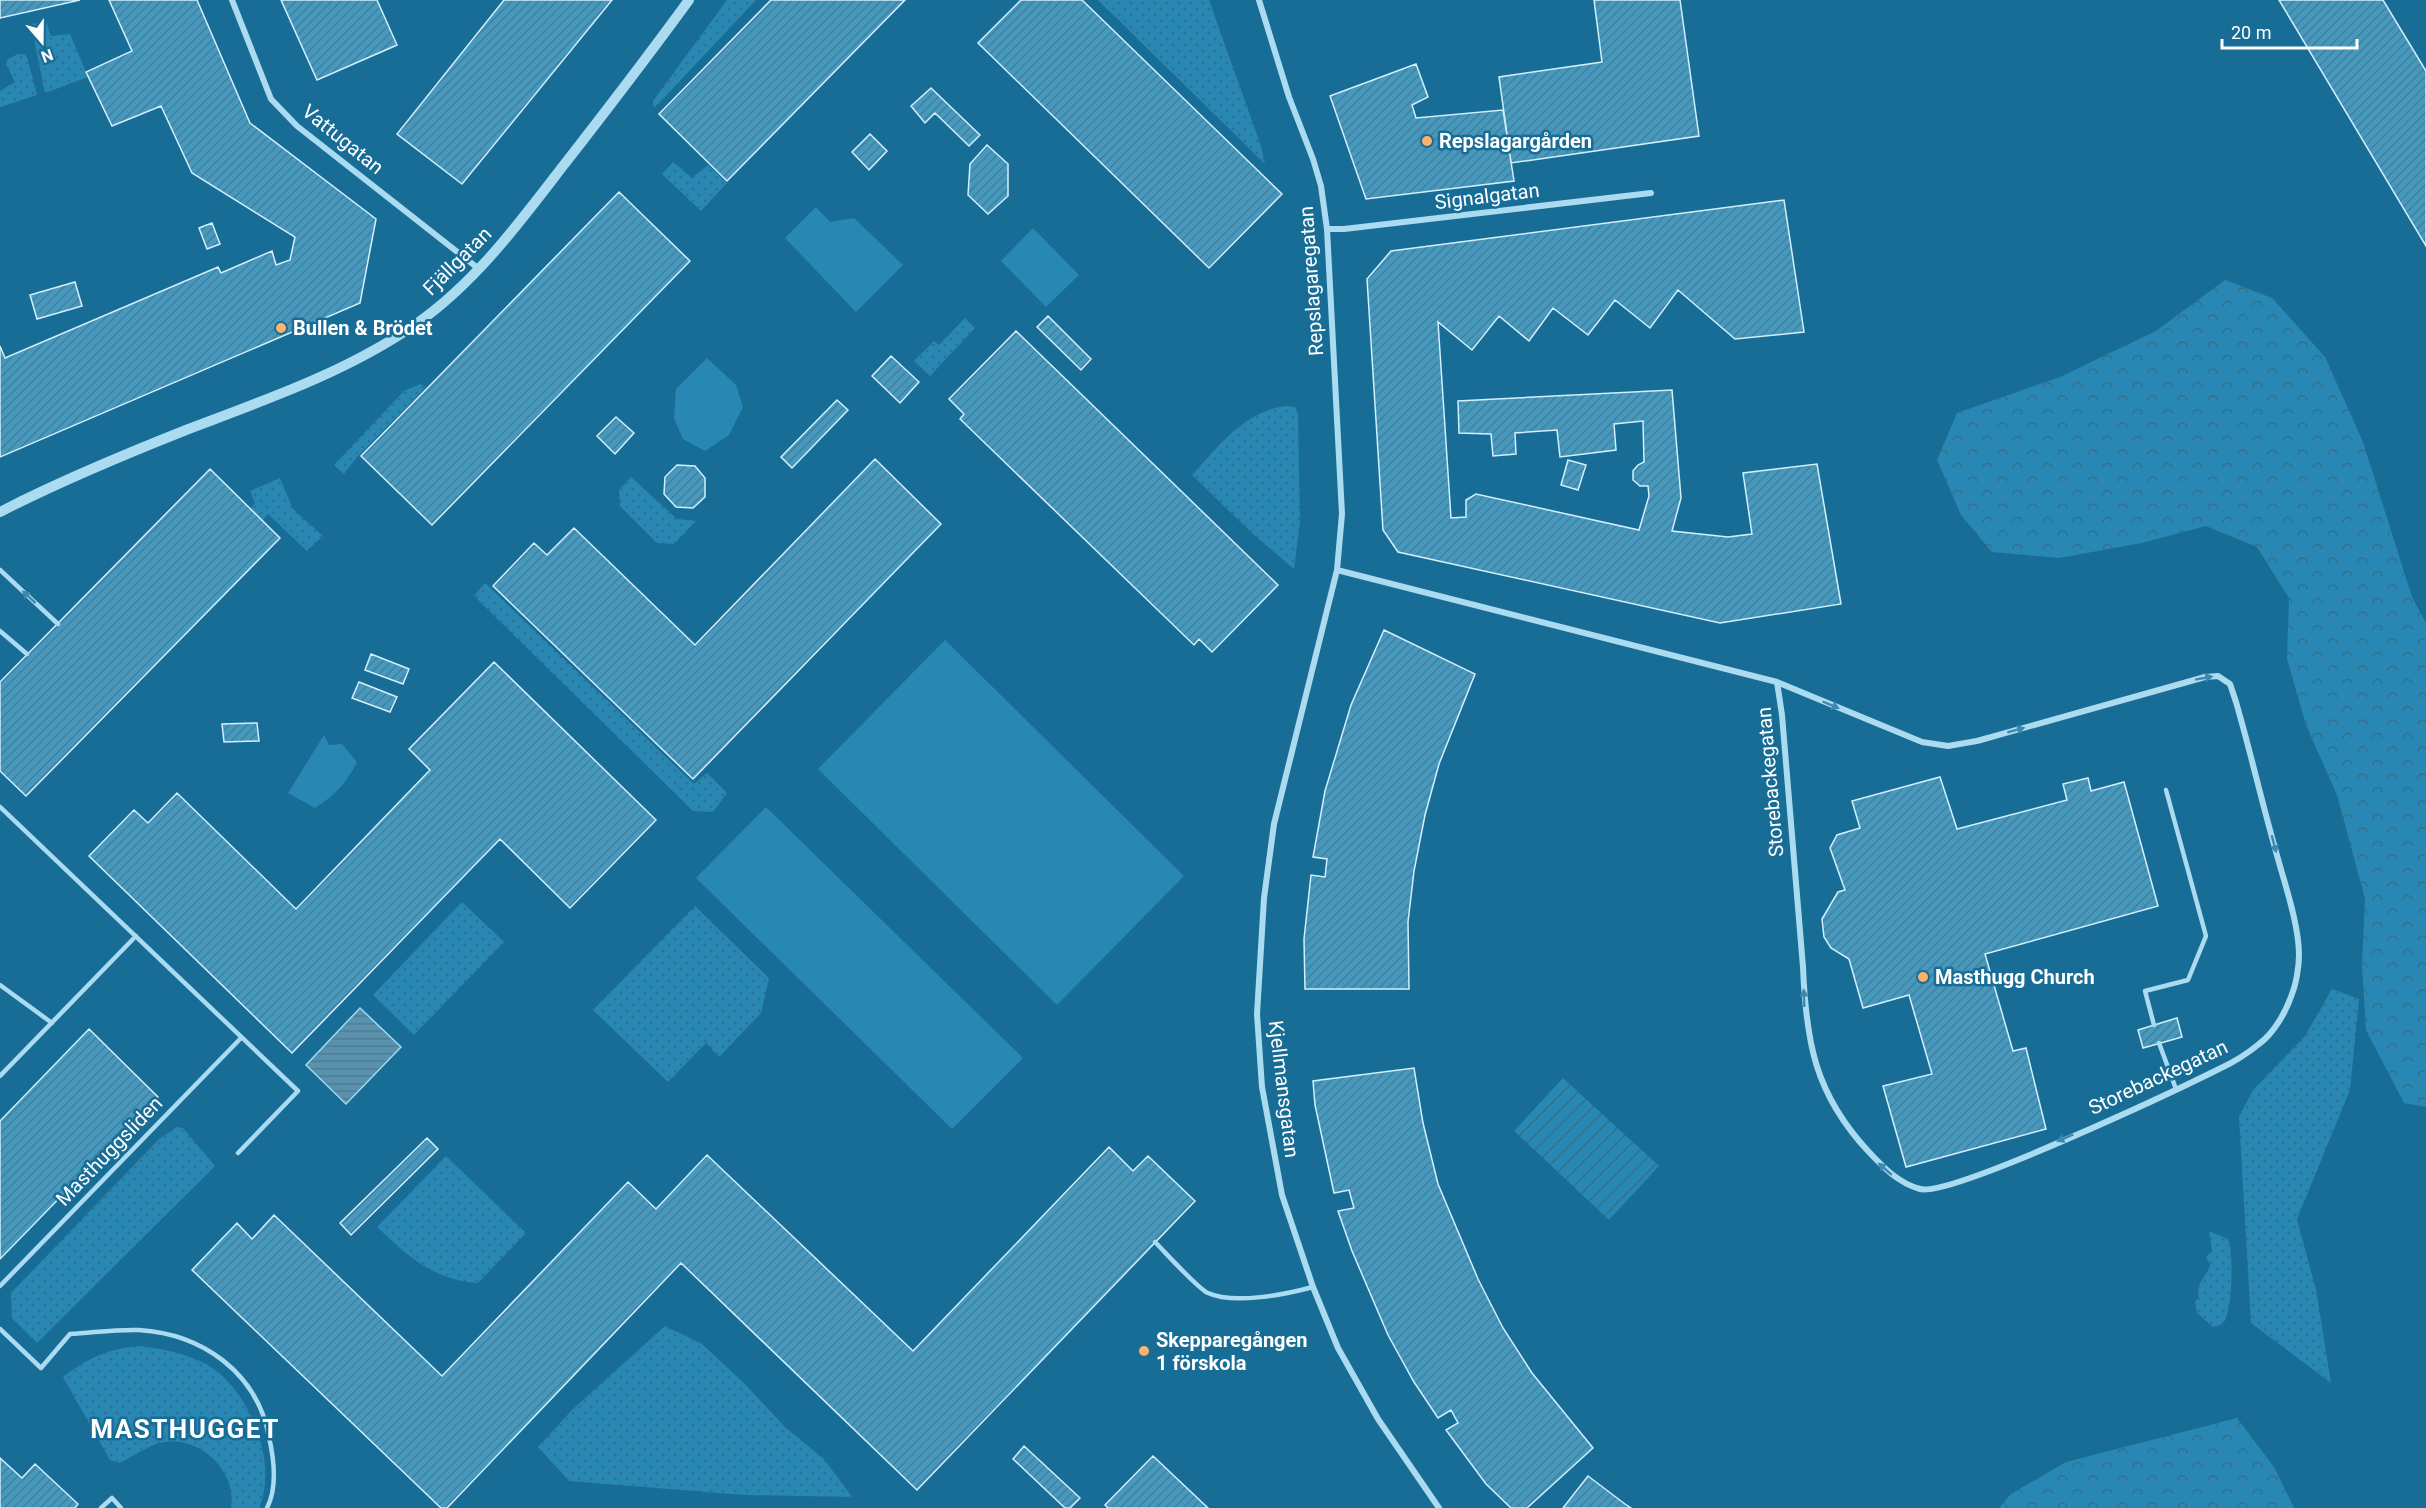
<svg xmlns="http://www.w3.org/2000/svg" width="2426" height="1508" font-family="Roboto,sans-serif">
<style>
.grass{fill:url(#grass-dots)}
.forest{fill:url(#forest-crowns)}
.park{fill:#2887b3}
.garden{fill:url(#garden-furrows)}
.water{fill:url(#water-rules);stroke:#9edaf3;stroke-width:1.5}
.building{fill:url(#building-hatch);stroke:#d2effc;stroke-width:1.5}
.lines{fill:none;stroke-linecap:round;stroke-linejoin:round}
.service{stroke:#abdbf1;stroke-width:4.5}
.minor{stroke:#abdbf1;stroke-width:6}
.tertiary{stroke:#abdbf1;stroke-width:10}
.oneway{fill:#3d88ae}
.poi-dot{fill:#ffb16b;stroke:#186d97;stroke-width:2}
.labels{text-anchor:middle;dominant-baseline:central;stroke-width:5;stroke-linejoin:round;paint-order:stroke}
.street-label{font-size:20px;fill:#fff;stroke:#186d97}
.poi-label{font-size:20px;font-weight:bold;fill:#fff;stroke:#186d97;text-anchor:start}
.district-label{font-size:26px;font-weight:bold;letter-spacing:1.5px;fill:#fff;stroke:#186d97}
</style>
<defs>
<pattern id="grass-dots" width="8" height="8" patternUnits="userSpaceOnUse" patternTransform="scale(1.5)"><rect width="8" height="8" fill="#2887b3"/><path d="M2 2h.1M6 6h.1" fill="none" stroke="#366f8a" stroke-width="1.8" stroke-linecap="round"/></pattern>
<pattern id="forest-crowns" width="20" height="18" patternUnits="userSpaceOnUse" patternTransform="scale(1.5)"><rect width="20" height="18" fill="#2887b3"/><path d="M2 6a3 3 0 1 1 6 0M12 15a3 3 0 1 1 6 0" fill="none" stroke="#366f8a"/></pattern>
<pattern id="garden-furrows" width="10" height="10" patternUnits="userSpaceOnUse" patternTransform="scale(1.5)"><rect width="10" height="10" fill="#2887b3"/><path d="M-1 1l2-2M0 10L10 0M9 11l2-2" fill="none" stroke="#366f8a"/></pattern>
<pattern id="water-rules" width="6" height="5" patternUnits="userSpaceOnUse" patternTransform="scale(1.5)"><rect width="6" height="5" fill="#5992ae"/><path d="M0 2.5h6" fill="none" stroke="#547a8c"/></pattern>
<pattern id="building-hatch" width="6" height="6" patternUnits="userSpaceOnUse" patternTransform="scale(1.5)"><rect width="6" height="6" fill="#4599bf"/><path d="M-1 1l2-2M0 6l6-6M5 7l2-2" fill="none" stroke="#477e97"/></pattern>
</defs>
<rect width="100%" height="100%" fill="#186d97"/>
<path class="grass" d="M 727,0 L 756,0 L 663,99 L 655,107 L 653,106 L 653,101 Z
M 1098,0 L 1209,0 L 1261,146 L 1265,164 Z
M 46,22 L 51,36 L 70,34 L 88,77 L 45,93 L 31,24 Z
M 18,54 L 24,54 L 27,57 L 37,95 L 0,107 L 0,91 L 15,82 L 6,64 L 8,59 Z
M 673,162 L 692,178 L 708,165 L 727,183 L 701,211 L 662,174 Z
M 965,318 L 975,328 L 930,376 L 914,361 L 934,341 L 939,345 Z
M 420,384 L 426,387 L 357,457 L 344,474 L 334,465 L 404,391 Z
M 1285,406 L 1295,407 L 1298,414 L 1300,522 L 1294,569 L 1254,535 L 1192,475 C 1219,446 1243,412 1285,406 Z
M 631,477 L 677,519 L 696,521 L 674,544 L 657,543 L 620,506 L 619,490 Z
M 280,478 L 293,509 L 323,536 L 307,551 L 268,514 L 263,520 L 251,508 L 255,503 L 250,491 Z
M 485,583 L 694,784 L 707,773 L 727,793 L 713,812 L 693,811 L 474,596 Z
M 462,902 L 504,942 L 414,1035 L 373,995 Z
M 695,906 L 769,978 L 761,1013 L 719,1057 L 706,1043 L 668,1082 L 593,1010 Z
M 2332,989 L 2359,999 L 2350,1090 L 2297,1219 L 2316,1290 L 2331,1383 L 2251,1323 L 2239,1117 L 2253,1090 L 2305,1036 Z
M 177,1127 L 183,1128 L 215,1166 L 37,1343 L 12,1318 L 11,1293 L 159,1139 Z
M 446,1156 L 526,1233 L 478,1283 C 433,1280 408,1256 377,1227 Z
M 2209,1231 L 2228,1239 C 2234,1252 2232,1308 2225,1320 C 2223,1325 2218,1326 2213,1327 L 2197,1313 L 2195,1302 L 2199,1297 C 2195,1281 2208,1277 2210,1264 L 2206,1257 L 2212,1251 Z
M 665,1326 L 702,1344 L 745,1384 L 786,1428 L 824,1459 L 852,1497 L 744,1495 L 569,1481 L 538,1447 L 572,1410 Z
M 140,1346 C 163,1349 185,1353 206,1364 C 249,1388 279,1462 259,1508 L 231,1508 C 237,1471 201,1437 165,1442 C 148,1444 134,1457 119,1463 L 110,1460 L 63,1377 C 89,1357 108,1349 140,1346 Z"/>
<path class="forest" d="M 2225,280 L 2272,298 L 2325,357 L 2363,442 L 2412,597 L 2426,623 L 2426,1107 L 2404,1103 L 2366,1030 L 2362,965 L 2365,899 L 2337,795 L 2306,725 L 2287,659 L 2289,598 L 2257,547 L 2206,526 L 2142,543 L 2059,558 L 1992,552 L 1961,515 L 1937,460 L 1957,413 L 2060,377 L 2156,331 Z
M 2237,1418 L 2274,1467 L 2294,1508 L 1999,1508 L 2011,1494 L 2066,1462 Z"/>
<path class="park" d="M 816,207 L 830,222 L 854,218 L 903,265 L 856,312 L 785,238 Z
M 1033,228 L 1079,275 L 1046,307 L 1001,261 Z
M 707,358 L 736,385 L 743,407 L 729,435 L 705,451 L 683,439 L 674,418 L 676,389 Z
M 945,640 L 1184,876 L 1057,1005 L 818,769 Z
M 324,735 L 329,745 L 342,744 L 357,762 C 345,785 336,794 315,808 L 288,793 Z
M 766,807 L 1023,1058 L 952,1129 L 696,878 Z"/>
<path class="garden" d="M 1563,1078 L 1659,1166 L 1609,1220 L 1514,1131 Z"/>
<path class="water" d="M 360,1008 L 401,1047 L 346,1104 L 306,1065 Z"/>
<path class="building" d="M 0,0 L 80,0 L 0,18 Z
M 109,0 L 197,0 L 250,123 L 376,219 L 360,303 L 0,457 L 0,346 L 5,358 L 218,267 L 221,273 L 272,251 L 276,265 L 290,260 L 295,237 L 192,173 L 161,106 L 112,126 L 86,72 L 132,51 Z
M 281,0 L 377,0 L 397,45 L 317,80 Z
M 504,0 L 612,0 L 462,184 L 397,134 Z
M 771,0 L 905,0 L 727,181 L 659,114 Z
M 1021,0 L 1082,0 L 1282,194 L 1209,268 L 978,43 Z
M 1594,0 L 1680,0 L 1699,136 L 1511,163 L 1499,77 L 1602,62 Z
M 2279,0 L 2383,0 L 2426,71 L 2426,246 Z
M 1416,64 L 1428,97 L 1412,105 L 1416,118 L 1503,110 L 1514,181 L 1366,199 L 1330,96 Z
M 931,88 L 980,135 L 969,146 L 935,113 L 925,123 L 911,106 Z
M 870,134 L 887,151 L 869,170 L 852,152 Z
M 987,145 L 1008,164 L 1008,196 L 988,214 L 968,195 L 970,164 Z
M 619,192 L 690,261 L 432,525 L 361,456 Z
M 1784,200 L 1804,332 L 1735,339 L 1678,290 L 1650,328 L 1615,300 L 1588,335 L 1553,308 L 1529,341 L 1499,316 L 1472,350 L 1438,322 L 1451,518 L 1466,517 L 1466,500 L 1476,494 L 1639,530 L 1649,496 L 1648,486 L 1640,486 L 1633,480 L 1633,471 L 1638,465 L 1644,462 L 1643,421 L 1614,424 L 1616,450 L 1560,457 L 1557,430 L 1515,433 L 1516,454 L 1493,456 L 1491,434 L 1459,433 L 1458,401 L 1672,390 L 1681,498 L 1672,531 L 1728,537 L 1752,534 L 1743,473 L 1817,464 L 1841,604 L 1720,623 L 1398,552 L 1383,530 L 1367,279 L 1391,251 Z
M 212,223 L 220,244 L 207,249 L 199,228 Z
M 75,282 L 82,306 L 37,319 L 30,295 Z
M 1048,316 L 1091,359 L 1081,370 L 1037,327 Z
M 1016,331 L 1278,585 L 1212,652 L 1199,639 L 1194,645 L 960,419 L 964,414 L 949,399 Z
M 891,356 L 919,382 L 900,403 L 872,376 Z
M 837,400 L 848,410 L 792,468 L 781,457 Z
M 616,417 L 634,433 L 615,454 L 597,436 Z
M 875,459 L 941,524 L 693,779 L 493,586 L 534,543 L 547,555 L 574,528 L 695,645 Z
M 1568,460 L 1586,465 L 1578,490 L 1561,485 Z
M 677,465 L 695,466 L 705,478 L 705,497 L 693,508 L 676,507 L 664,494 L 665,477 Z
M 210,469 L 280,538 L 26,796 L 0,771 L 0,682 Z
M 1384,630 L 1475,674 L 1439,764 L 1425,815 L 1414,871 L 1408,922 L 1409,989 L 1305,989 L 1304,939 L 1311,875 L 1325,877 L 1327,859 L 1313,857 L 1325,791 L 1351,705 Z
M 371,654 L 409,669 L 403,684 L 365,670 Z
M 494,662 L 656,820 L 570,908 L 500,839 L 292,1053 L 89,856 L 134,810 L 148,823 L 177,793 L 296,909 L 430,770 L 409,749 Z
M 359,682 L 397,697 L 390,712 L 352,698 Z
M 257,723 L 259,741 L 224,742 L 222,724 Z
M 1940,777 L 1957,829 L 2067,800 L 2063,784 L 2088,778 L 2091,791 L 2124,782 L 2158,906 L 1985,954 L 2013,1051 L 2026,1048 L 2046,1129 L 1906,1167 L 1883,1086 L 1932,1074 L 1909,995 L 1863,1008 L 1849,959 L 1831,948 L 1824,937 L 1822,919 L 1838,892 L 1845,890 L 1830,848 L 1837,835 L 1860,828 L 1852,801 Z
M 2177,1018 L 2182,1037 L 2143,1048 L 2138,1030 Z
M 89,1029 L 158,1097 L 0,1259 L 0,1121 Z
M 1414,1068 L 1423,1123 L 1438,1184 L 1478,1279 L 1503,1328 L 1532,1373 L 1593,1448 L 1527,1508 L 1511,1508 L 1486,1484 L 1446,1430 L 1458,1423 L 1451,1410 L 1438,1418 L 1414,1382 L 1388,1335 L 1352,1251 L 1338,1211 L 1354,1208 L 1349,1190 L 1334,1193 L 1315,1105 L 1313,1081 Z
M 427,1138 L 438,1149 L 351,1235 L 340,1223 Z
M 1109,1147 L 1133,1171 L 1148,1156 L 1195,1201 L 917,1490 L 681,1263 L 447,1508 L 441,1508 L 192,1270 L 237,1223 L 252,1239 L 274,1215 L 442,1376 L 628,1182 L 656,1209 L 707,1155 L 913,1351 Z
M 1024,1446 L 1080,1498 L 1070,1508 L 1065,1508 L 1013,1459 Z
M 1153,1456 L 1208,1508 L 1108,1508 L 1105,1505 Z
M 0,1458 L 22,1478 L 35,1464 L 78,1504 L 75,1508 L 0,1508 Z
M 1588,1476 L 1625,1504 L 1631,1508 L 1563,1508 Z"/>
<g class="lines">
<path class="service" d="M 0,570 L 58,624
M 0,631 L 27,654
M 0,807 L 298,1091 L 238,1153
M 0,985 L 52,1023
M 2154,1025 L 2145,991 L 2188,980 L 2206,936 L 2166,790
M 2159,1043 L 2176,1089
M 0,1076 L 136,936
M 1155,1242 C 1165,1252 1198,1289 1208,1293 C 1234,1305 1287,1294 1313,1287
M 0,1286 L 241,1038
M 0,1329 L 41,1368 L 70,1334 C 92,1333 116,1329 139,1330 C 202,1334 257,1372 269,1437 C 274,1459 278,1487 267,1508
M 101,1508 L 112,1498 L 121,1508"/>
<path class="minor" d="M 232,0 L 271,99 L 297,126 L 479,269
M 1259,0 L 1289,97 L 1313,159 L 1321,186 L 1327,229 L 1342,514 L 1337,570 L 1274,824 L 1264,898 L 1257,1014 L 1262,1087 L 1282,1195 L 1313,1287 L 1338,1348 L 1378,1419 L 1439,1508
M 1327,229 L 1344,229 L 1651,193
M 1337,570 L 1777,682 L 1922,742 L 1948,746 L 1977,741 L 2205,677 L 2218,676 L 2230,684 L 2236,702 C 2250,750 2261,799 2275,848 C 2283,879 2299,923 2299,955 C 2299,967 2296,984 2292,994 C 2286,1012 2274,1033 2259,1044 C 2248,1053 2234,1062 2221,1068 C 2179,1089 1951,1197 1920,1189 C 1898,1183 1883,1167 1868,1151 C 1815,1094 1806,1042 1803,967 L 1782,715 L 1777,682"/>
<path class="tertiary" d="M 0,512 C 60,481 123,455 186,430 C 265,400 347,372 416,324 C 475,283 520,222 563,166 C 606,111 648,56 689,0"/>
</g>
<defs><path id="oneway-solid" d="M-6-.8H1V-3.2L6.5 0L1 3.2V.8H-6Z" transform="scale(1.5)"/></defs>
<g class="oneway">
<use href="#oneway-solid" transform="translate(29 597) rotate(-137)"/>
<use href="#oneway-solid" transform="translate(2204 678) rotate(-10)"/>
<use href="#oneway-solid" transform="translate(1831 705) rotate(23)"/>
<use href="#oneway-solid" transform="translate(2016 730) rotate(-15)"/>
<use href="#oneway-solid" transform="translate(2274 844) rotate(75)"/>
<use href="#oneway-solid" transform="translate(1804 998) rotate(-92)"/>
<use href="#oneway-solid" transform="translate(2065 1138) rotate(157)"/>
<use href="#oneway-solid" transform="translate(1885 1169) rotate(-139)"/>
</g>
<g class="poi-dot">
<circle cx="1427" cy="141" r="6"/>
<circle cx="281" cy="328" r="6"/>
<circle cx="1923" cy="977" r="6"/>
<circle cx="1144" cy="1351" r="6"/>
</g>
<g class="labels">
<g class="street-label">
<text transform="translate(343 139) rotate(39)">Vattugatan</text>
<text transform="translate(1487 196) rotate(-7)">Signalgatan</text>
<text transform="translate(457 261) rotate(-45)">Fjällgatan</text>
<text transform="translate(1311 281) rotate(-94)">Repslagaregatan</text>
<text transform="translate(1770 782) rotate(-95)">Storebackegatan</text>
<text transform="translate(2158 1077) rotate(-25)">Storebackegatan</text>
<text transform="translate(1284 1089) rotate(83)">Kjellmansgatan</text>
<text transform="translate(109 1151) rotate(-46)">Masthuggsliden</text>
</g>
<g class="poi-label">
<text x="1439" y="141">Repslagargården</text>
<text x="293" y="328">Bullen &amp; Brödet</text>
<text x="1935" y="977">Masthugg Church</text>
<text x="1156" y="1340">Skepparegången<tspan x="1156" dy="23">1 förskola</tspan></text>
</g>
<g class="district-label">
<text x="185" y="1429">MASTHUGGET</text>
</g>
</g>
<g transform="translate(42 42) rotate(160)" stroke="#186d97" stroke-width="4.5" paint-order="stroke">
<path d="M0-4.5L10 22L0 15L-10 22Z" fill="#ffffff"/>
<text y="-9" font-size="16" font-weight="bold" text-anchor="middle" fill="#ffffff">N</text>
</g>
<path d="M2222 39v9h135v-9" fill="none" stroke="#ffffff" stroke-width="3"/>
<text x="2231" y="39" font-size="18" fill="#ffffff" stroke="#186d97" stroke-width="4.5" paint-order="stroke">20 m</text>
</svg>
